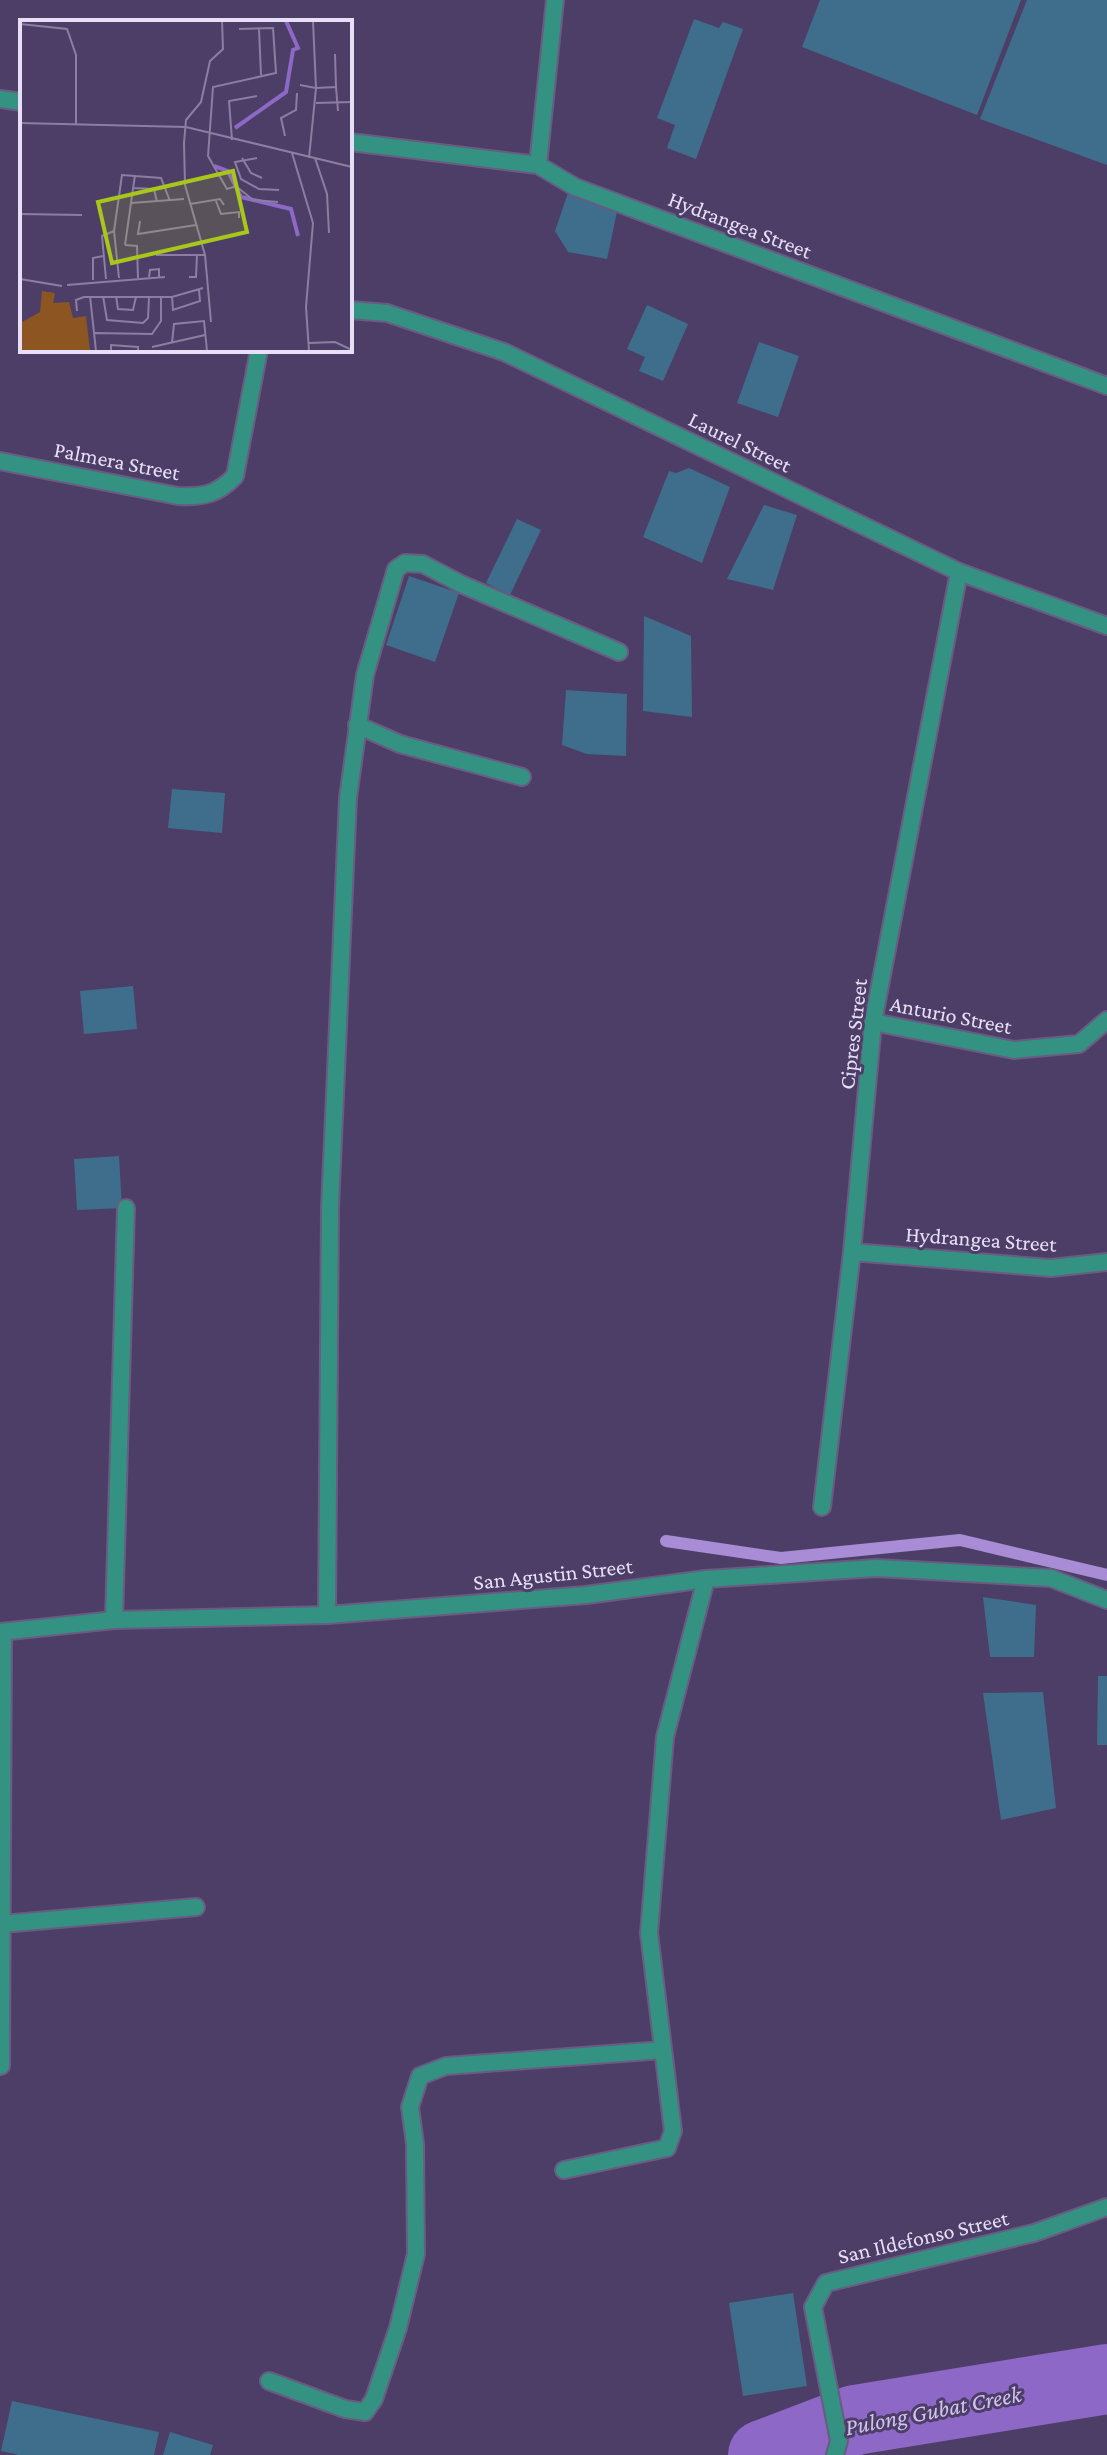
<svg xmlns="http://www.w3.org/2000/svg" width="1107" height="2455" font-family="'Crimson Pro',serif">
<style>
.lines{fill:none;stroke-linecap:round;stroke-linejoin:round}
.stream{stroke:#a88cd5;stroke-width:12}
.river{stroke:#8d68c6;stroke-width:70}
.building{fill:#3f6d8c}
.minor-casing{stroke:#695b81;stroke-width:20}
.minor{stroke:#349283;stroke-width:16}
.labels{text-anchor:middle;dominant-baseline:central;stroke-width:6;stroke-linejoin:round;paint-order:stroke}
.street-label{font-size:22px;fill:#e7dff8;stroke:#4d3e67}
.water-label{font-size:24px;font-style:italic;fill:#d2c2f2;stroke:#4d3e67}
.inset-river{fill:none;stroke:#8d68c6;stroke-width:4}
.inset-road{fill:none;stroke:#8b7ea1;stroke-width:2}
.view{fill:#a9c71b;fill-opacity:0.15;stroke:#a9c71b;stroke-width:4}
.inset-edge{fill:none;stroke:#e7dff8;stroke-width:4}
</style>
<rect width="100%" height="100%" fill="#4d3e67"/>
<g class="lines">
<path class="stream" d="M 666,1541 L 781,1558 L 960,1540 L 1107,1575"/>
<path class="river" d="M 763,2455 L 855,2420 L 1107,2379"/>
</g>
<path class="building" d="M 820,0 L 1021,0 L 977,115 L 802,47 Z
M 1027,0 L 1107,0 L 1107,165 L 980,119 Z
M 694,19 L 719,28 L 723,22 L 743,29 L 696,159 L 667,148 L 675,125 L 657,118 Z
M 570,187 L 618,207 L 607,259 L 568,252 L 555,231 Z
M 647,305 L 688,324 L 663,381 L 639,371 L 645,357 L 627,349 Z
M 759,342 L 799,356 L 778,417 L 737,403 Z
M 689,468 L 730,487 L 702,563 L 643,537 L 669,471 L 676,473 Z
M 764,505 L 797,515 L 773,590 L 727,579 Z
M 517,519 L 541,530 L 510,595 L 486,583 Z
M 409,576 L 459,593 L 435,662 L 386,645 Z
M 644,616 L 691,636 L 692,717 L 643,711 Z
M 566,690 L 627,694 L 626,756 L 587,754 L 562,745 Z
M 172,789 L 225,793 L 222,833 L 168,828 Z
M 133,986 L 137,1029 L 84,1034 L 80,991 Z
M 119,1156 L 122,1208 L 77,1210 L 74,1159 Z
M 983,1597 L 1036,1605 L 1034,1657 L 990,1657 Z
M 1098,1676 L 1107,1676 L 1107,1745 L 1097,1745 Z
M 1043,1692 L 1056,1808 L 1001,1820 L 983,1693 Z
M 793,2293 L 807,2386 L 743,2396 L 729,2303 Z
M 12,2401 L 159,2432 L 154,2455 L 19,2455 L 1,2451 Z
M 170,2432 L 213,2445 L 210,2455 L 163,2455 Z"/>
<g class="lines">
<defs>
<path id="minor" d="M 0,99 L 22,102
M 350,142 L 538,165 L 575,187 L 1107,386
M 538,165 L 555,0
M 350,310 L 387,313 L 504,352 L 959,572 L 1107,626
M 0,461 L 178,496 C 203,497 217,495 235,476 L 259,350
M 357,725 L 400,744 L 522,777
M 873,1022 L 1014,1050 L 1079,1044 L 1107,1020
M 852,1252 L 1051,1268 L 1107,1262
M 822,1507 L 852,1252 L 873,1022 L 959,572
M 327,1615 L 330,1208 L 348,798 L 365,675 L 396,569 L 405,563 L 423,564 L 461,584 L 619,652
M 114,1620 L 126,1208
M 0,1632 L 114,1620 L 327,1615 L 586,1595 L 706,1579 L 877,1568 L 1051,1578 L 1107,1600
M 2,1924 L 196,1907
M 1,2066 L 3,1632
M 564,2170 L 667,2148 L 673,2131 L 649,1933 L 665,1737 L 706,1579
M 269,2381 L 345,2409 L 365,2412 L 374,2399 L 398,2328 L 416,2254 L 415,2144 L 410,2107 L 420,2076 L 446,2066 L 663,2050
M 835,2455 L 839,2441 L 813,2307 L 826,2283 L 1034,2233 L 1107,2207"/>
</defs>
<use href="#minor" class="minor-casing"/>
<use href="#minor" class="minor"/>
</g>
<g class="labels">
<g class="street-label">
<text transform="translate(740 225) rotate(21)">Hydrangea Street</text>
<text transform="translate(740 442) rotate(26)">Laurel Street</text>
<text transform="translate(117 461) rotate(11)">Palmera Street</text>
<text transform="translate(951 1015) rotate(11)">Anturio Street</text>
<text transform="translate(853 1034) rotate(-83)">Cipres Street</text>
<text transform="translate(981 1239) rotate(4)">Hydrangea Street</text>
<text transform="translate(553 1574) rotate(-6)">San Agustin Street</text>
<text transform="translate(923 2237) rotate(-13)">San Ildefonso Street</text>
</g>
<g class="water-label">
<text transform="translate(933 2410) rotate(-11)">Pulong Gubat Creek</text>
</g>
</g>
<g transform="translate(20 20)">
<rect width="332" height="332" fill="#4d3e67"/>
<path d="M 22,271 L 35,273 L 33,283 L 49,282 L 53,298 L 66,296 L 70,331 L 0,331 L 2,302 L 20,292 Z" fill="#8c5522"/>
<path class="inset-river" d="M 215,108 L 266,72 L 273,30 L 278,28 L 266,1M 194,146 L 208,151 L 221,177 L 271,189 L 278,216"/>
<path class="inset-road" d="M 293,1 L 296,68 L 316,67 L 315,34M 0,4 L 47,9 L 56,35 L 56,105M 219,9 L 253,8 L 256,53 L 193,67 L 188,136 L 207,169 L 216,166 L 233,180 L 258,182M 239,9 L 241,55M 280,65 L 296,68 L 289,138M 316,67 L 318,91M 296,83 L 332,82M 0,103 L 166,107 L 332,147M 265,116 L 261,98 L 276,90 L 277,73M 212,120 L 209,81 L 237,76M 272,133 L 293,203 L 286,287 L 289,331M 222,138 L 231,153 L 242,158M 237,138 L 215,142 L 221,159 L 239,169 L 259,170M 295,138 L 307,174 L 309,213M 113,168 L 134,169 L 137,182M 196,181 L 201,194 L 219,192 L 219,198M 111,183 L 164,179M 170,184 L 200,179 L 204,185M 0,194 L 62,195M 120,201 L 118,214 L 176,205M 181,222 L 205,217M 105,225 L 115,155M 105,225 L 117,226 L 118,258M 136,235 L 185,235M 129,257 L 130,250 L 139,249 L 139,257M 169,257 L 176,257 L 177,235M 99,258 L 94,211 L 102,155 L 141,158 L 150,181M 0,259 L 42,266M 86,259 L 82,216 L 94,211M 73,260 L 73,238 L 83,236M 47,265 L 145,257M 70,276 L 76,331M 83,276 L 87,300 L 123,303 L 128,298 L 129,277M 96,276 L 98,289 L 113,290 L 116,277M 152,277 L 153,290 L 180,281 L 179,270M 57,291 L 56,280 L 64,277 L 152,277 L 183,268M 191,302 L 185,235 L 165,165 L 164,123 L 166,100 L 181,82 L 190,41 L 203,29 L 202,1M 75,313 L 132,314 L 141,301 L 141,277M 152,323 L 154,304 L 184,301 L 187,331M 289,323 L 315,322 L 332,330M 132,327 L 185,315M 91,331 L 91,325 L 118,327 L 118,331"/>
<path class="view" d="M 213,151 L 227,212 L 92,243 L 78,182 Z"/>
<rect width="332" height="332" class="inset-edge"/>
</g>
</svg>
